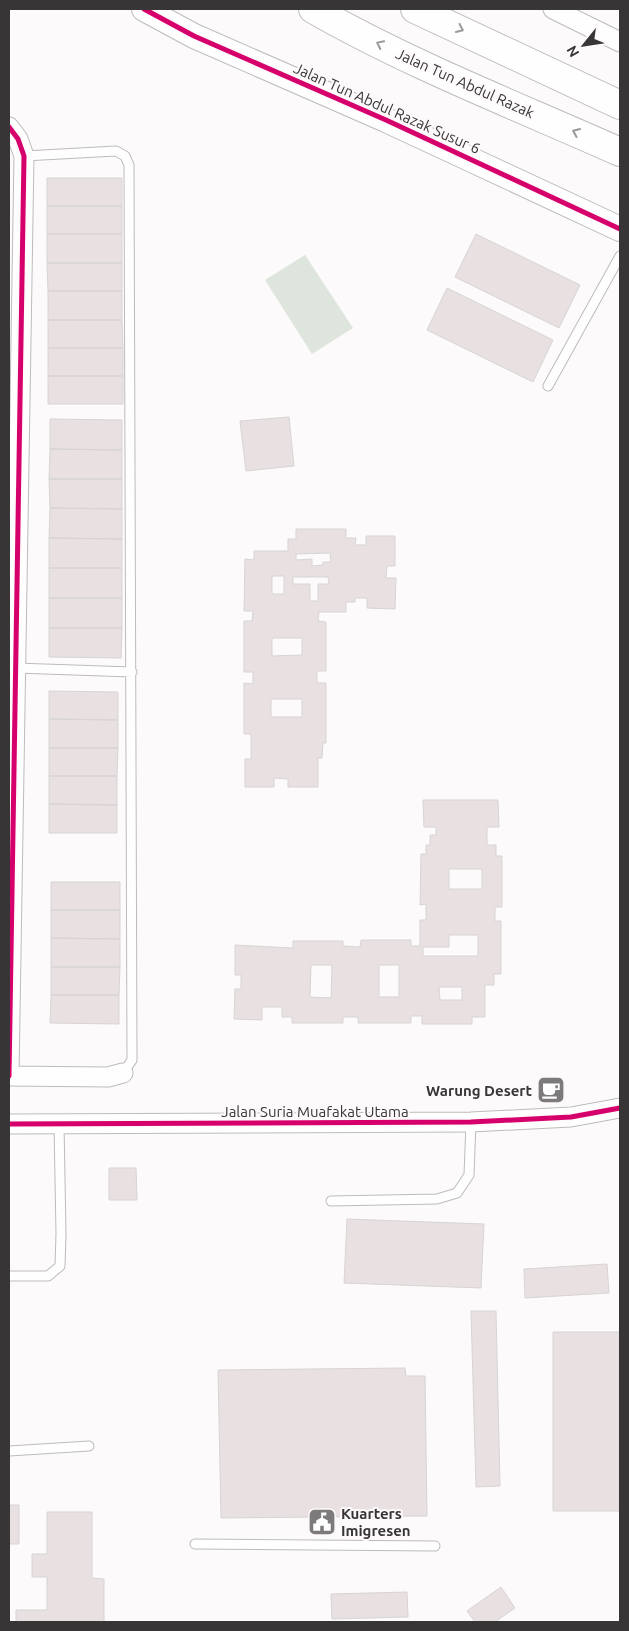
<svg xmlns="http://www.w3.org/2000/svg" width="629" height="1631" font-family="Ubuntu,sans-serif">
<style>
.green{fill:#dde5dd}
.building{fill:#e9e0e2;stroke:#d6d4d4;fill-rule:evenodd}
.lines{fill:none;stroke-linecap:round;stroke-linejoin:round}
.service-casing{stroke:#bdbbbb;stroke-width:11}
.minor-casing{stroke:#bdbbbb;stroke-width:21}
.tertiary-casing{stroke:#bdbbbb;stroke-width:26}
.trunk-casing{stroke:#bdbbbb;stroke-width:30}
.service{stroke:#fffefe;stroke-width:9}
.minor{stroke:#fffefe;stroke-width:19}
.tertiary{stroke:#fffefe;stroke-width:24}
.trunk{stroke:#fffefe;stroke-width:28}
.cycleway-casing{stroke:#fef9fa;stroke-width:8}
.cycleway{stroke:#d6006c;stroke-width:5}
.oneway{stroke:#9b9a9a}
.labels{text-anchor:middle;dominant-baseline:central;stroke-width:4;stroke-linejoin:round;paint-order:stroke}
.street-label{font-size:15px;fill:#373535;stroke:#fef9fa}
.poi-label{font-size:15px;font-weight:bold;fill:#373535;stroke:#fef9fa;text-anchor:end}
</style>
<rect width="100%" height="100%" fill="#fdfafb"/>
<path class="green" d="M 305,255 L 353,328 L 312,354 L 265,280 Z"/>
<path class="building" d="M 47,178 L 122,178 L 122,206 L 47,206 Z
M 47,206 L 122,206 L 122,234 L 47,234 Z
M 47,234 L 122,234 L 122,263 L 47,263 Z
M 476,234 L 580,285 L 559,328 L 455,277 Z
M 47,263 L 122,263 L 122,291 L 48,291 Z
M 447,288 L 553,340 L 533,382 L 427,330 Z
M 48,291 L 122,291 L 122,320 L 48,320 Z
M 48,320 L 122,320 L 123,348 L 48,348 Z
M 48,348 L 123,348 L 123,376 L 48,376 Z
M 48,376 L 123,376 L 123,404 L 48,404 Z
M 289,417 L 294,466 L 246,471 L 240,421 Z
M 50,419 L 122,420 L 122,450 L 50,449 Z
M 50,449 L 122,450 L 122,479 L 49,479 Z
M 49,479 L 122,479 L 122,509 L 50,508 Z
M 50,508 L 122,509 L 122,539 L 49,538 Z
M 296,529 L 346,529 L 346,538 L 356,538 L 355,545 L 366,545 L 366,536 L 395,536 L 395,566 L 387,566 L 386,578 L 396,578 L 395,609 L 367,608 L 367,598 L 355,598 L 355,602 L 346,602 L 346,612 L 319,612 L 318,621 L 326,622 L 326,671 L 317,671 L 317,683 L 326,683 L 326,743 L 323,743 L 322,758 L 318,758 L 318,787 L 288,787 L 288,779 L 274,778 L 274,787 L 245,787 L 245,759 L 251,759 L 251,734 L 244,734 L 244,683 L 253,684 L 253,672 L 244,672 L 244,621 L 252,621 L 253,611 L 244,611 L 245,559 L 254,560 L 254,551 L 288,551 L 288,539 L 296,539 ZM 330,553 L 331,562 L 323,562 L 323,565 L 312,566 L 312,559 L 296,560 L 296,554 ZM 272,576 L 284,576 L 284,594 L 272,594 ZM 293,577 L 328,577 L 329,584 L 318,584 L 318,601 L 310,601 L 310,584 L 293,584 ZM 272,638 L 302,638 L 302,655 L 272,656 ZM 271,699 L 302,699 L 302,717 L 271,717 Z
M 49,538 L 122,539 L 122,568 L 49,568 Z
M 49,568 L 122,568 L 122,598 L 49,598 Z
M 49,598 L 122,598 L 122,628 L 49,628 Z
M 49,628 L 122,628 L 121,658 L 49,657 Z
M 49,691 L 118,692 L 118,720 L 49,719 Z
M 49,719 L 118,720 L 118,748 L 49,748 Z
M 49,748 L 118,748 L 117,776 L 49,776 Z
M 49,776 L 117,776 L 117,805 L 49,804 Z
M 423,800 L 498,800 L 499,827 L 487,827 L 487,845 L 496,845 L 496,856 L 502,856 L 502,907 L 495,907 L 495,921 L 501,921 L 501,974 L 494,974 L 494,985 L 485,985 L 485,1017 L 472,1017 L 472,1024 L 422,1024 L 422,1016 L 411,1016 L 411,1023 L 358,1023 L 358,1017 L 343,1017 L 343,1023 L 292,1023 L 292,1017 L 282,1017 L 282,1007 L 262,1007 L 262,1020 L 234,1019 L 235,989 L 241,989 L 241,975 L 235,975 L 235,945 L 293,948 L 293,941 L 343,941 L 343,946 L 360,947 L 361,940 L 411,940 L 411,946 L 420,946 L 420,920 L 426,920 L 426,904 L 420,905 L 421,854 L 426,854 L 426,845 L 430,845 L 430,835 L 436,835 L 436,827 L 424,827 ZM 449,869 L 482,869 L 482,889 L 449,889 ZM 449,935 L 478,935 L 478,956 L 423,956 L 423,947 L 449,947 ZM 311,965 L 332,965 L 331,998 L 310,997 ZM 379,965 L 399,965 L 399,997 L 379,997 ZM 439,987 L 462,987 L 462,1000 L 440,1000 Z
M 49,804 L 117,805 L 117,833 L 49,833 Z
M 51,882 L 120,882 L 120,910 L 51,910 Z
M 51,910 L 120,910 L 120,939 L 51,938 Z
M 51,938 L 120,939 L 120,967 L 51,967 Z
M 51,967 L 120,967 L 119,995 L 51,995 Z
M 51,995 L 119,995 L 119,1024 L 50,1023 Z
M 109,1168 L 136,1168 L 137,1200 L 109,1200 Z
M 347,1219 L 484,1224 L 481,1288 L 344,1283 Z
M 607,1264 L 609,1293 L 525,1298 L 524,1269 Z
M 471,1311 L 496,1311 L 500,1486 L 476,1487 Z
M 553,1332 L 620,1332 L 620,1511 L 553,1511 Z
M 405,1368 L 406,1376 L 425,1376 L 427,1516 L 221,1518 L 218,1370 Z
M 9,1505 L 19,1505 L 19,1544 L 9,1544 Z
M 47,1512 L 92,1512 L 92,1578 L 104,1579 L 104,1622 L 16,1622 L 16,1610 L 47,1610 L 47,1577 L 32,1577 L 32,1554 L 47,1554 Z
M 501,1587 L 515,1608 L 495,1622 L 475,1622 L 467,1611 Z
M 407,1592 L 408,1617 L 332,1619 L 331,1594 Z"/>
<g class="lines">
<defs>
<path id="service" d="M 24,156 L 116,151 L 125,156 L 129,165 L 132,1060 L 123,1073
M 548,386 L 620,256
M 15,668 L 132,672
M 331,1201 L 437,1199 L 457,1193 L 469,1175 L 471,1122
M 9,1276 L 48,1276 L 60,1266 L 61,1234 L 59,1124
M 9,1451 L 89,1446
M 195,1544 L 435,1546"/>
<path id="minor" d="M 553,9 L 620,42
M 9,127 L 18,139 L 24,156 L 9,1076
M 9,1076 L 108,1077 L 123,1073
M 9,1124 L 471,1122 L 571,1117 L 620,1108"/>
<path id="tertiary" d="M 144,9 L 194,36 L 386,120 L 620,229"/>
<path id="trunk" d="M 313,9 C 411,65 517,106 620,152
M 415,9 L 620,105"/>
</defs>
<use href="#service" class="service-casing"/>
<use href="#minor" class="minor-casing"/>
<use href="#tertiary" class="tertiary-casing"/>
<use href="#trunk" class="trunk-casing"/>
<use href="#service" class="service"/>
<use href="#minor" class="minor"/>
<use href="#tertiary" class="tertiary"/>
<use href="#trunk" class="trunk"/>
<defs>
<path id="cycleway" d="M 144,9 L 194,36 L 386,120 L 620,229
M 9,127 L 18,139 L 24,156 L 9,1076
M 9,1124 L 471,1122 L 571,1117 L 620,1108"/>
</defs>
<use href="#cycleway" class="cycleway-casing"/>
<use href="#cycleway" class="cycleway"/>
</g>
<defs><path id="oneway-chevron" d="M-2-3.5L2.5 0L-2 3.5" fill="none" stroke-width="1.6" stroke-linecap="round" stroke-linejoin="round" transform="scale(1.25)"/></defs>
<g class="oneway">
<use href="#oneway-chevron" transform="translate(460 29) rotate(25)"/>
<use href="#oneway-chevron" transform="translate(380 44) rotate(-154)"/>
<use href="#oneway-chevron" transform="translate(576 132) rotate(-156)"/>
</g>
<defs>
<symbol id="cafe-square" viewBox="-11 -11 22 22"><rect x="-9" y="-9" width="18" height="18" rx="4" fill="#7c7a7a" stroke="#fef9fa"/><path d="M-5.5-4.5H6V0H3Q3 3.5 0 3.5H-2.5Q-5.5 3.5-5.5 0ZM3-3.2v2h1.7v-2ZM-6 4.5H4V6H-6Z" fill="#fff"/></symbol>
<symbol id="civic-square" viewBox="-11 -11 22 22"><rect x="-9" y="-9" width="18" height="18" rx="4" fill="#7c7a7a" stroke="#fef9fa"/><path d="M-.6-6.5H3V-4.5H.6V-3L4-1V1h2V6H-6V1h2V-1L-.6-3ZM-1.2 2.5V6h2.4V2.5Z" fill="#fff"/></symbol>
</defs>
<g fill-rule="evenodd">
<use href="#cafe-square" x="535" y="1074" width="32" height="32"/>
<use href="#civic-square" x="306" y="1506" width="32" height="32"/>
</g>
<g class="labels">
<g class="street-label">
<text transform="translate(465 83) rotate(24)">Jalan Tun Abdul Razak</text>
<text transform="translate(387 108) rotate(24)">Jalan Tun Abdul Razak Susur 6</text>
<text x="315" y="1111">Jalan Suria Muafakat Utama</text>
</g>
<g class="poi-label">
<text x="532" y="1090">Warung Desert</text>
<text x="341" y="1513" text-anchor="start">Kuarters<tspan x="341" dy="17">Imigresen</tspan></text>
</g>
</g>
<rect width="629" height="1631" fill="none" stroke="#373535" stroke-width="20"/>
<g transform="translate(584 45) rotate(240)" stroke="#fef9fa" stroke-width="4" paint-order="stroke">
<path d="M0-4L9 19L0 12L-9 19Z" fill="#373535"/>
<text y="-8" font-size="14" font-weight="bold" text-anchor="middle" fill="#373535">N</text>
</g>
</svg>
